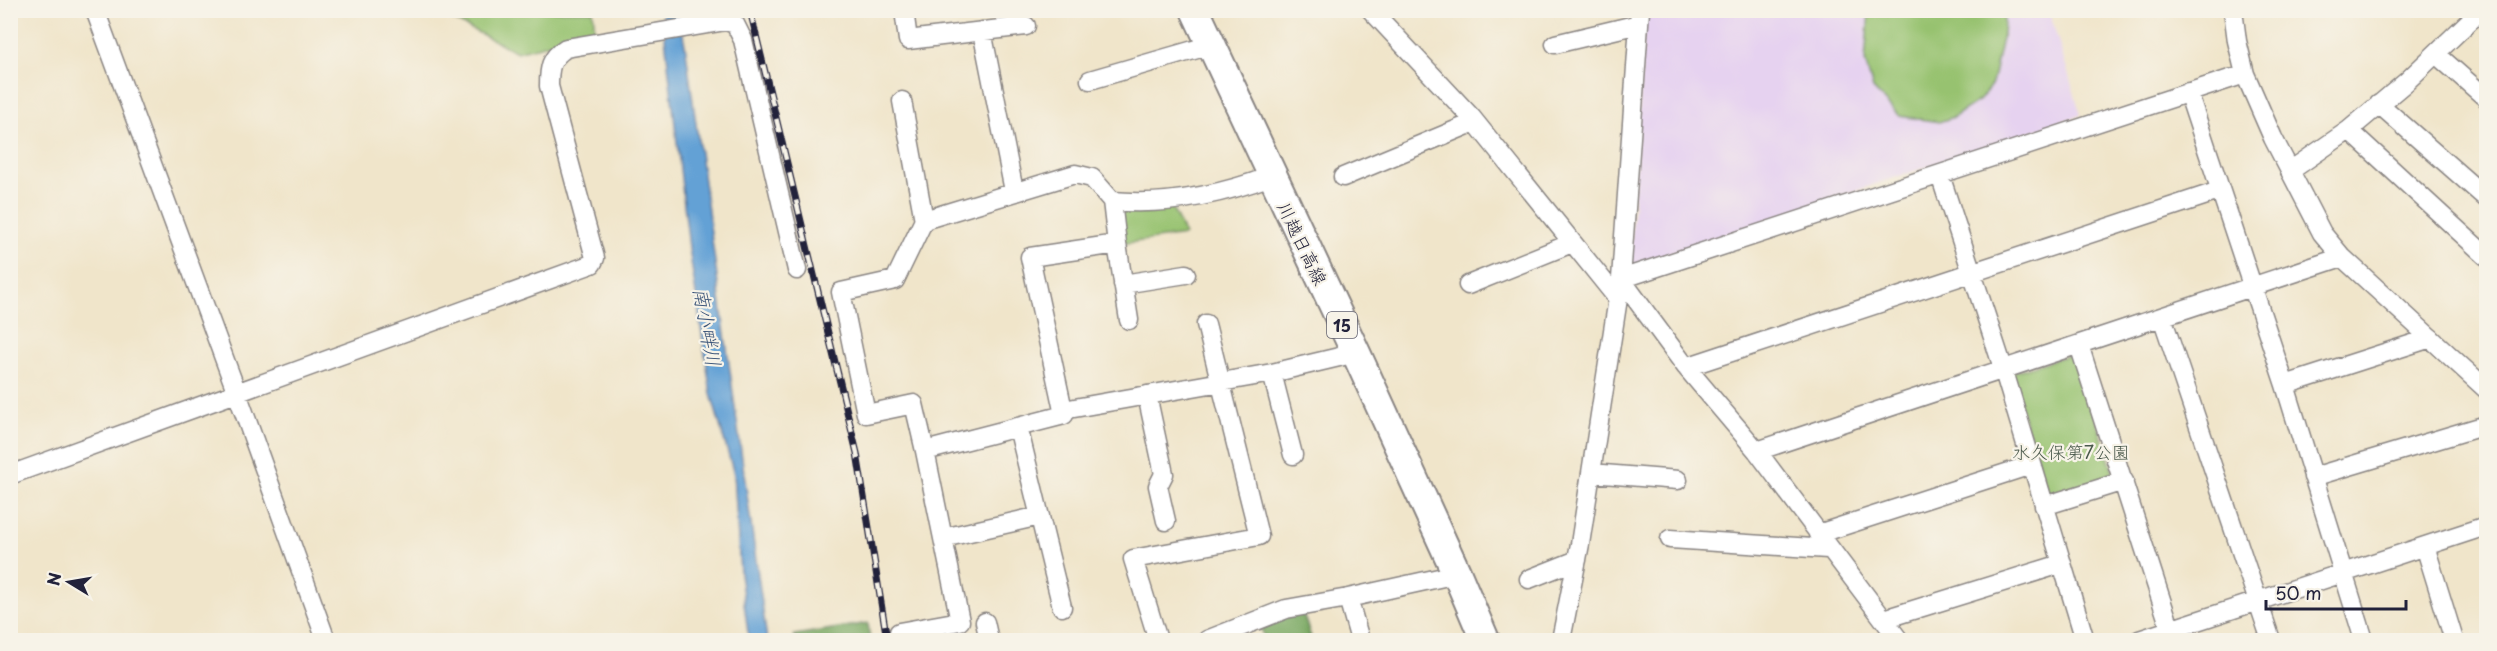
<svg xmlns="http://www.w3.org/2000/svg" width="2497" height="651" font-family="'Playpen Sans','Klee One',sans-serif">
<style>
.built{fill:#e6d2f0}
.green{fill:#97c26f;stroke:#5c7255;stroke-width:1.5}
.forest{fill:#79a862;stroke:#4e654e;stroke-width:1.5}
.water{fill:#63a1d5;stroke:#426288;stroke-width:1.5}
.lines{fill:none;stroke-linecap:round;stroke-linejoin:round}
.minor-casing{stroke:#898482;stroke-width:21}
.primary-casing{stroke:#898482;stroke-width:32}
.minor{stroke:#fff;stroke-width:18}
.primary{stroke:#fff;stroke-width:28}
.rail-casing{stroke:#22223b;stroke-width:7}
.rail{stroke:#f7f3e8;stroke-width:4.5;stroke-dasharray:14;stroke-linecap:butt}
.labels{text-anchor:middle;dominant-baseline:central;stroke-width:4.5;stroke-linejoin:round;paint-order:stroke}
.shield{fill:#f7f3e8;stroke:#62616f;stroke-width:1.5}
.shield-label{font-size:16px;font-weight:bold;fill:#22223b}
.street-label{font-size:18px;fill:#22223b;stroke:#f7f3e8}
.park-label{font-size:18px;fill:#4b5a4d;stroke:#f7f3e8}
.water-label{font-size:20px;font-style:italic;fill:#3c5579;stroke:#f7f3e8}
</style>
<rect width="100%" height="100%" fill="#f7f3e8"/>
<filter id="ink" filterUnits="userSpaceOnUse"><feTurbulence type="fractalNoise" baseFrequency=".0167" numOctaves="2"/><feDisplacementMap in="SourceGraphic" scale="12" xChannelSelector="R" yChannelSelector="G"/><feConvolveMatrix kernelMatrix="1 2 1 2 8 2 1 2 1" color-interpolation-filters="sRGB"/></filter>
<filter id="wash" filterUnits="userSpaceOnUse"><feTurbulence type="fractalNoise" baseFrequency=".008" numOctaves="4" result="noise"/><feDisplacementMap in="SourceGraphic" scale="24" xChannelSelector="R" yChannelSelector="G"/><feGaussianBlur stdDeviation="1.35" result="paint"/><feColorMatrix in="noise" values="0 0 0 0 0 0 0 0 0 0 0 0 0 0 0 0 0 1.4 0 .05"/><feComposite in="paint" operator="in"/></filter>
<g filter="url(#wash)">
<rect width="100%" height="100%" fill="#f0e5ca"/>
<path class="built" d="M 1645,11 L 2049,11 L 2081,115 L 1630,267 Z"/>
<path class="green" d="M 435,11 L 593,11 L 595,32 L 517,52 Z
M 1869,11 L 2005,11 L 2003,34 L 1992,84 L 1980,100 L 1954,117 L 1939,122 L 1899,116 L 1873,89 L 1865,61 Z
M 1117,206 L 1171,206 L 1185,235 L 1121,244 Z
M 2075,353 L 2115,478 L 2049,498 L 2010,373 Z"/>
<path class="forest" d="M 1303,613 L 1312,640 L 1265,640 L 1261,628 L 1282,618 Z
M 868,623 L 870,640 L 795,640 L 794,635 Z"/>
<path class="water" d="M 662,11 L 679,11 L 686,51 L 767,640 L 749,640 L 740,573 L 734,474 L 711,394 L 689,248 Z"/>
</g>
<g filter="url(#ink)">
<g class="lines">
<defs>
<path id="minor" d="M 95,10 L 237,393 L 326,640
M 904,10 L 908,40 L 1026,26
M 1371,10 L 1472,118 L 1618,299
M 2233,10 L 2237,41 L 2245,74 L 2273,138 L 2322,233 L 2342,257 L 2486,389
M 982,31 L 1014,191
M 1555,44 L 1639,24
M 2436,54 L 2486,98
M 1090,80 L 1211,45
M 2188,92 L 2285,385 L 2364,640
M 902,101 L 924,220
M 2379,104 L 2486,198
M 2349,130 L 2486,256
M 2290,171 L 2349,130 L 2406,82 L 2481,10
M 1940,175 L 2003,368 L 2085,640
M 1271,176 C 1220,195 1166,206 1112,201 L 1092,178 L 1075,174 L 924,220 L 895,280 L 841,292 L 866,414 L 914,404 L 925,451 L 1064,415 L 1063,410 L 1272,373 L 1356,353
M 1343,177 L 1475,122
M 1117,244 L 1129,320
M 1123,284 L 1186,274
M 1468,285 L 1572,243
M 2162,317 L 2271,640
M 2079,345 L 2174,640
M 1686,367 L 2219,191
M 1272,373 L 1293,455
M 2285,385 L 2431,338
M 1147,395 L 1164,474 L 1158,486 L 1166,521
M 1063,410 L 1030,257 L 1117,244 L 1112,201
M 1018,427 L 1062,607
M 1757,451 L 2342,257
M 1591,473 L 1678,480
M 10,475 L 592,264 L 595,258 L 549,86 C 549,68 550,58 566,48 L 726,21 L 735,24 L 743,40 L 797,270
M 2313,477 L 2486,425
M 2044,506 L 2124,481
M 1818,534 L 2031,465
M 943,538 L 1040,516
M 1670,539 L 1828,549
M 2425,546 L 2454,640
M 1529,579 L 1577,560
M 1348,598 L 1360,640
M 1884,619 L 2061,564
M 985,622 L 989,640
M 900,640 L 899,632 L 960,621 L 925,451
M 1158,640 L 1133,559 L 1259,536 L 1206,324
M 1207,640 L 1286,609 L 1348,598 L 1457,574
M 1561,640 L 1580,544 L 1621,279 L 1640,10
M 1899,640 L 1757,451 L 1686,367 L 1621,279 L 2245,74
M 2139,640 L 2486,526"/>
<path id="primary" d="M 1195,10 L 1356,353 L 1457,574 L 1485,640"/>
</defs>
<use href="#minor" class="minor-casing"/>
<use href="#primary" class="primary-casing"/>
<use href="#minor" class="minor"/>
<use href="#primary" class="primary"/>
<defs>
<path id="rail" d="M 750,10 L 857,453 L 887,640"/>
</defs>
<use href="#rail" class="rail-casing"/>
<use href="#rail" class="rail"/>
</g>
</g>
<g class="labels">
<rect class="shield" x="1327" y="312" width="30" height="26" rx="4.5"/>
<g class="shield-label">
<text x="1342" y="325">15</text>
</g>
<g class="street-label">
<text transform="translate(1303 243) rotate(64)">川越日高線</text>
</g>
<g class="park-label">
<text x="2071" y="451">水久保第7公園</text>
</g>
<g class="water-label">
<text transform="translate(708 327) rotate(80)">南小畔川</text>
</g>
</g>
<rect width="2497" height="651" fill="none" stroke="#f7f3e8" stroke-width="36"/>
<g transform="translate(69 582) rotate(281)" stroke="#f7f3e8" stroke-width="4.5" paint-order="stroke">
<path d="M0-4.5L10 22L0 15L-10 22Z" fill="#22223b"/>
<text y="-9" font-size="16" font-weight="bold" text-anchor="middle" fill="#22223b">N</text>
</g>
<path d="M2266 600v9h140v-9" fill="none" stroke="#22223b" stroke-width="3"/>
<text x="2275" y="600" font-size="18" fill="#22223b" stroke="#f7f3e8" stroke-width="4.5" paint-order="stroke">50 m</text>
</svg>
